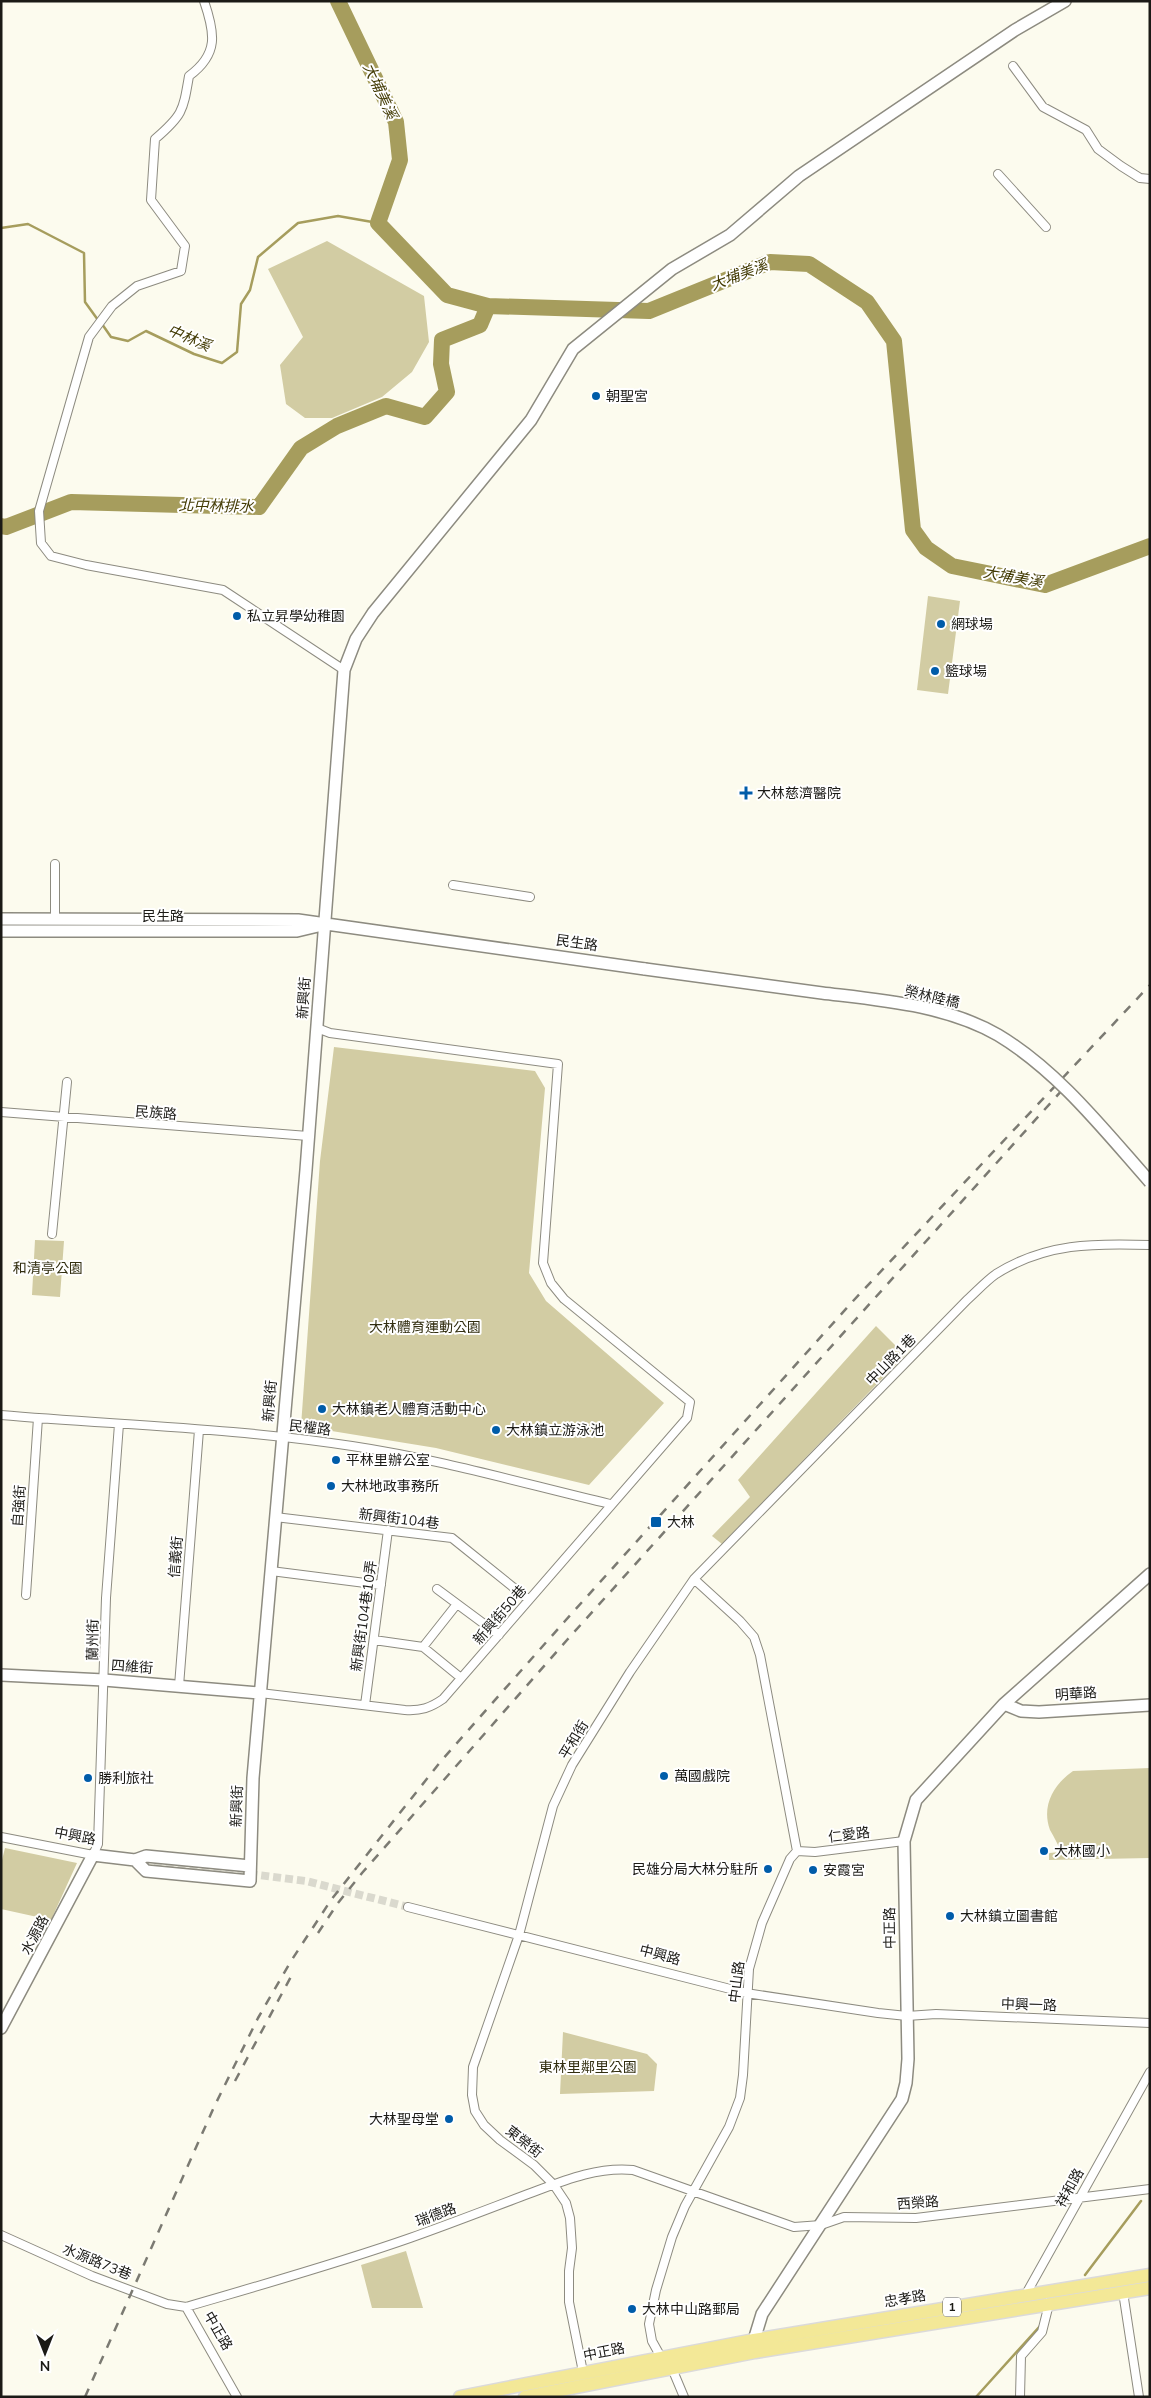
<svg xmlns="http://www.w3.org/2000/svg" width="1151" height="2398" font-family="'Nunito Sans','Noto Sans TC',sans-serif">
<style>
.green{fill:#d2cca3}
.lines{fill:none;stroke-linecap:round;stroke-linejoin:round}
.stream{stroke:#a69d5d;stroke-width:2.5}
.river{stroke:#a69d5d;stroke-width:16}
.street-tunnel{stroke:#dad9ce;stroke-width:8;stroke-dasharray:8 4;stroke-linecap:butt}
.street-casing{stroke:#8d8b80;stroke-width:10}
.secondary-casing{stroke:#8d8b80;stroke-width:14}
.primary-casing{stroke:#dbdada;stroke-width:15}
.street{stroke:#fff;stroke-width:8}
.secondary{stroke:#fff;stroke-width:11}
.primary{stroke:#f3e897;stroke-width:12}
.rail{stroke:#7b7a72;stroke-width:2.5;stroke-dasharray:9 9;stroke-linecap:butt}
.secondary-bridge-casing{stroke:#8d8b80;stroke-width:14;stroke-linecap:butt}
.secondary-bridge{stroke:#fff;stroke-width:11}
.poi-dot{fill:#005ca9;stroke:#fff;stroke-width:2}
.labels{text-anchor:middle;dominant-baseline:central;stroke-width:4;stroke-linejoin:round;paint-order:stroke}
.shield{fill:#fff;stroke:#5f5f5c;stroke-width:1}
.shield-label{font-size:12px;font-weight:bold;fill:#1b1a16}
.poi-label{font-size:14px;fill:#1b1a16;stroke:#fff;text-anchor:start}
.street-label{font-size:14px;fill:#1b1a16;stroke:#fff}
.park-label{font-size:14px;fill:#322e10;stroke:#fff}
.water-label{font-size:15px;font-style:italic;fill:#443c06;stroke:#fff}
</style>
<rect width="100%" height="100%" fill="#fcfbee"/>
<path class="green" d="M 327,241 L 424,296 L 429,342 L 412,372 L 382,397 L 332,418 L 305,418 L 286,404 L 280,365 L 303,337 L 268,269 Z
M 928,596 L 960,601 L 948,694 L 917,690 Z
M 334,1047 L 535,1071 L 545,1088 L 529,1273 L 546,1301 L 664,1403 L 589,1485 L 436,1448 L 301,1426 L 320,1161 Z
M 35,1240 L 64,1241 L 60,1297 L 32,1295 Z
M 876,1326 L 905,1355 L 722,1544 L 712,1536 L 750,1497 L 738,1480 Z
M 1150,1768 L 1150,1858 L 1049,1860 L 1049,1853 L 1061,1852 C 1058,1844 1054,1837 1050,1830 C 1041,1806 1054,1784 1073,1771 Z
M 5,1848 L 77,1863 L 51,1920 L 1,1909 L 1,1864 Z
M 563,2032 L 647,2054 L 657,2064 L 654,2091 L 560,2094 Z
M 406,2251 L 423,2308 L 372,2308 L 361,2265 Z"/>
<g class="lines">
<path class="stream" d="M 1,228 L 28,224 L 84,253 L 85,302 L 98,320
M 102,324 L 111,337 L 128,341 L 146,331 L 194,354 L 222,363 L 237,352 L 241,304 L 250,290 L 258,257 L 298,223 L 338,216 L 378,223
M 1085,2275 L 1141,2201
M 976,2397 L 1040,2326"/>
<path class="river" d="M 338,1 L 396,122 L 400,160 L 378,223 L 447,295 L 488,306 L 649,311 L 770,262 L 809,264 L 867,302 L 894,341 L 913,530 L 926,548 L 952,566 L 1045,585 L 1150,546
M 1,526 L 6,527 L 71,502 L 259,507 L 301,448 L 337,426 L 386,406 L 425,417 L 447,392 L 441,364 L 442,340 L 480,325 L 488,306"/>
<path class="street-tunnel" d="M 154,1862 L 306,1881 L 408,1907"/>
<defs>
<path id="street" d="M 204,1 C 215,33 219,54 189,76 C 183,111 183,115 155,139 L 151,200 L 185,246 L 181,271 L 137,286 L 112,306 L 89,337 L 39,511 L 41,543 L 51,556 L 86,565 L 223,590 L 344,670
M 1013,66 L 1043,107 L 1086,130 L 1098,149 L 1121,166 L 1140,178 L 1150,179
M 998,174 L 1046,227
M 453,885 L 530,897
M 55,919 L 55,864
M 1,1112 L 308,1136
M 52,1234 L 67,1082
M 1,1415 C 118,1425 236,1428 352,1446 C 439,1459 525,1484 610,1504
M 275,1517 L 452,1538 L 529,1600
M 271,1571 L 381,1585
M 437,1589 L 499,1635
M 26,1595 L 38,1418
M 374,1640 L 423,1647 L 461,1678
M 423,1647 L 457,1604
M 179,1686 L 199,1430
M 260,1693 L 405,1710 C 421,1711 430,1708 443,1699 L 687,1418 L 690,1402 L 564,1299 L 551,1283 L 543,1263 L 558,1064 L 330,1033 L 317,1028
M 365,1705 L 388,1530
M 1,1837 L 93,1855 L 98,1844 L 106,1598 L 119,1424
M 797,1851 L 815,1852 L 904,1841
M 408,1907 L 746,1993 L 878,2013 L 907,2016 L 936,2014 L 1150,2023
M 1,2235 L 92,2276 L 167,2304 L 186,2307 C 261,2285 336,2264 410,2238 C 447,2225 483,2211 520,2197 C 556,2184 594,2166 633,2170 L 794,2227 L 821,2225 L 844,2217 L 916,2218 L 1150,2189
M 1123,2292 L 1139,2397
M 1029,2295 L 1026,2294 L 1150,2072
M 186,2307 L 237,2397
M 662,2359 L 652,2341 L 649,2324 L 656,2290 L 672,2237 L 685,2206 L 729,2127 L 740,2098 L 743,2075 L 749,1969 L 762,1923 L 790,1859 L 797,1851 L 760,1655 L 754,1637 L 740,1621 L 694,1579
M 671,2366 L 684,2397
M 583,2372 L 569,2302 L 569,2271 L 572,2248 L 570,2218 L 566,2203 L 554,2185 L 534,2165 L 500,2140 L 484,2125 L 475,2111 L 472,2095 L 473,2067 L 519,1935 L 553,1806 L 572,1765 L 630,1672 L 694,1579 L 967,1300 C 976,1292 986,1281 996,1274 C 1045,1243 1094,1243 1150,1245
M 1020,2397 L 1021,2356 L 1042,2332 L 1049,2304 L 1047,2303"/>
<path id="secondary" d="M 1,919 L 298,920 L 645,969
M 1,931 L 297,931 L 318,926
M 1,1675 L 104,1680 L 260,1693
M 1004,1704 L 1021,1711 L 1039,1712 L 1150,1705
M 135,1860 L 146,1871 L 250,1881 L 253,1778 L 306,1170 L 344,670 L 356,639 L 373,613 L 531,420 L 573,349 L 672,269 L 730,235 L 799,176 L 1015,30 L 1065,1
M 1,2028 L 93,1855 L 135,1860 L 146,1856 L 250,1866
M 755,2348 L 754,2340 L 762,2314 L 902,2099 L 906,2083 L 908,2059 L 904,1841 L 916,1800 L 1004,1704 L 1150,1574"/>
<path id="primary" d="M 460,2397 L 754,2340 L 1150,2275
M 525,2397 L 755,2352 L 1150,2288"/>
</defs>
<use href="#street" class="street-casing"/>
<use href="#secondary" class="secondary-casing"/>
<use href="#primary" class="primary-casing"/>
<use href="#street" class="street"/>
<use href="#secondary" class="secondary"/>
<use href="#primary" class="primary"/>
<path class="rail" d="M 318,1933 L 338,1903 L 362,1873 L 567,1640 L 1064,1088
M 235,2081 L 294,1971
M 85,2397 L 214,2107 L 258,2018 L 291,1961 L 331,1900 L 441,1761 L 565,1621 L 854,1300 L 1150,985"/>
<defs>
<path id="secondary-bridge" d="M 645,969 C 704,977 763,985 822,993 C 880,1000 946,1005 998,1035 C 1058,1071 1104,1130 1150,1182"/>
</defs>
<use href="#secondary-bridge" class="secondary-bridge-casing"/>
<use href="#secondary-bridge" class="secondary-bridge"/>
</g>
<g class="poi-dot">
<circle cx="596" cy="396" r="5"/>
<circle cx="237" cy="616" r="5"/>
<circle cx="941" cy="624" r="5"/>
<circle cx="935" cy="671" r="5"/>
<path d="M743.5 785.5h5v5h5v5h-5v5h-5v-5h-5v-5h5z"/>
<circle cx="322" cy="1409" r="5"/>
<circle cx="496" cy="1430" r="5"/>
<circle cx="336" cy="1460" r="5"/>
<circle cx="331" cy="1486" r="5"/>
<rect x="650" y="1516" width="12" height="12" rx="2.5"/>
<circle cx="664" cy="1776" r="5"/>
<circle cx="88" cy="1778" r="5"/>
<circle cx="1044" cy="1851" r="5"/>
<circle cx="768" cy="1869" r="5"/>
<circle cx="813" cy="1870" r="5"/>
<circle cx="950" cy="1916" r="5"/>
<circle cx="449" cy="2119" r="5"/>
<circle cx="632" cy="2309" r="5"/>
</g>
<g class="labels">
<rect class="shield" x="943" y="2297.5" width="18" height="19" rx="4"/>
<g class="shield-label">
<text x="952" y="2307">1</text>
</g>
<g class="poi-label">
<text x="606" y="396">朝聖宮</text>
<text x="247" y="616">私立昇學幼稚園</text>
<text x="951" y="624">網球場</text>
<text x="945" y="671">籃球場</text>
<text x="757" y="793">大林慈濟醫院</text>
<text x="332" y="1409">大林鎮老人體育活動中心</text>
<text x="506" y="1430">大林鎮立游泳池</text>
<text x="346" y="1460">平林里辦公室</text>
<text x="341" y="1486">大林地政事務所</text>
<text x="667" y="1522">大林</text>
<text x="674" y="1776">萬國戲院</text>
<text x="98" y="1778">勝利旅社</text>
<text x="1054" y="1851">大林國小</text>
<text x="758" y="1869" text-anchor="end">民雄分局大林分駐所</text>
<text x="823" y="1870">安霞宮</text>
<text x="960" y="1916">大林鎮立圖書館</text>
<text x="439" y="2119" text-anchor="end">大林聖母堂</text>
<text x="642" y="2309">大林中山路郵局</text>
</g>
<g class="street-label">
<text x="163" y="916">民生路</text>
<text transform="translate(577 943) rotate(8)">民生路</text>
<text transform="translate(932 997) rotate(13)">榮林陸橋</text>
<text transform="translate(304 998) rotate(-86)">新興街</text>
<text transform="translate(156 1113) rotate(5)">民族路</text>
<text transform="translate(891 1360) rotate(-46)">中山路1巷</text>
<text transform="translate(270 1401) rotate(-85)">新興街</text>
<text transform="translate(310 1428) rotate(7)">民權路</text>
<text transform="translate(19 1506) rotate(-86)">自強街</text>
<text transform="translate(399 1519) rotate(7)">新興街104巷</text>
<text transform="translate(176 1557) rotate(-85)">信義街</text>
<text transform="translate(500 1615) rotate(-49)">新興街50巷</text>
<text transform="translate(364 1616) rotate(-82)">新興街104巷10弄</text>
<text transform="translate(93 1640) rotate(-89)">蘭州街</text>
<text transform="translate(132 1667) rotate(4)">四維街</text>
<text transform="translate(1076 1694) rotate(-4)">明華路</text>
<text transform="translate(574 1740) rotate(-59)">平和街</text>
<text transform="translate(237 1806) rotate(-88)">新興街</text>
<text transform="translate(849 1835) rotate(-7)">仁愛路</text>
<text transform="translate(75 1836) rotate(11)">中興路</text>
<text transform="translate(890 1928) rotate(-91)">中正路</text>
<text transform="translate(35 1935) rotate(-62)">水源路</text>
<text transform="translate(660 1955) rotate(15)">中興路</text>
<text transform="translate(737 1982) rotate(-83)">中山路</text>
<text transform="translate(1029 2005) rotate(2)">中興一路</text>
<text transform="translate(524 2142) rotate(38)">東榮街</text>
<text transform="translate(1070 2188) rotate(-61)">祥和路</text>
<text transform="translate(918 2203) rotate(-4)">西榮路</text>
<text transform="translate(436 2215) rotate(-20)">瑞德路</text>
<text transform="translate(97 2262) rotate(22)">水源路73巷</text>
<text transform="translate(905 2299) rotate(-10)">忠孝路</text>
<text transform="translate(218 2331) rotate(60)">中正路</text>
<text transform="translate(604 2352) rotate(-11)">中正路</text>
</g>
<g class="park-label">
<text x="48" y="1268">和清亭公園</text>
<text x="425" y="1327">大林體育運動公園</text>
<text x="588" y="2067">東林里鄰里公園</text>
</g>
<g class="water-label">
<text transform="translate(380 91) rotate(65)">大埔美溪</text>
<text transform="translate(739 275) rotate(-21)">大埔美溪</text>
<text transform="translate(189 338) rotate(23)">中林溪</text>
<text transform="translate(216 506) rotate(1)">北中林排水</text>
<text transform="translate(1013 577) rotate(10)">大埔美溪</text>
</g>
</g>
<rect width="1151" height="2398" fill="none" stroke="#1b1a16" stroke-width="5"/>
<g transform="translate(45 2353) rotate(180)" stroke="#ffffff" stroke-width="4" paint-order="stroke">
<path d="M0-4L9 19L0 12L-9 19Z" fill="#1b1a16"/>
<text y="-8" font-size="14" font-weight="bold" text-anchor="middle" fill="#1b1a16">N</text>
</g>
</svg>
